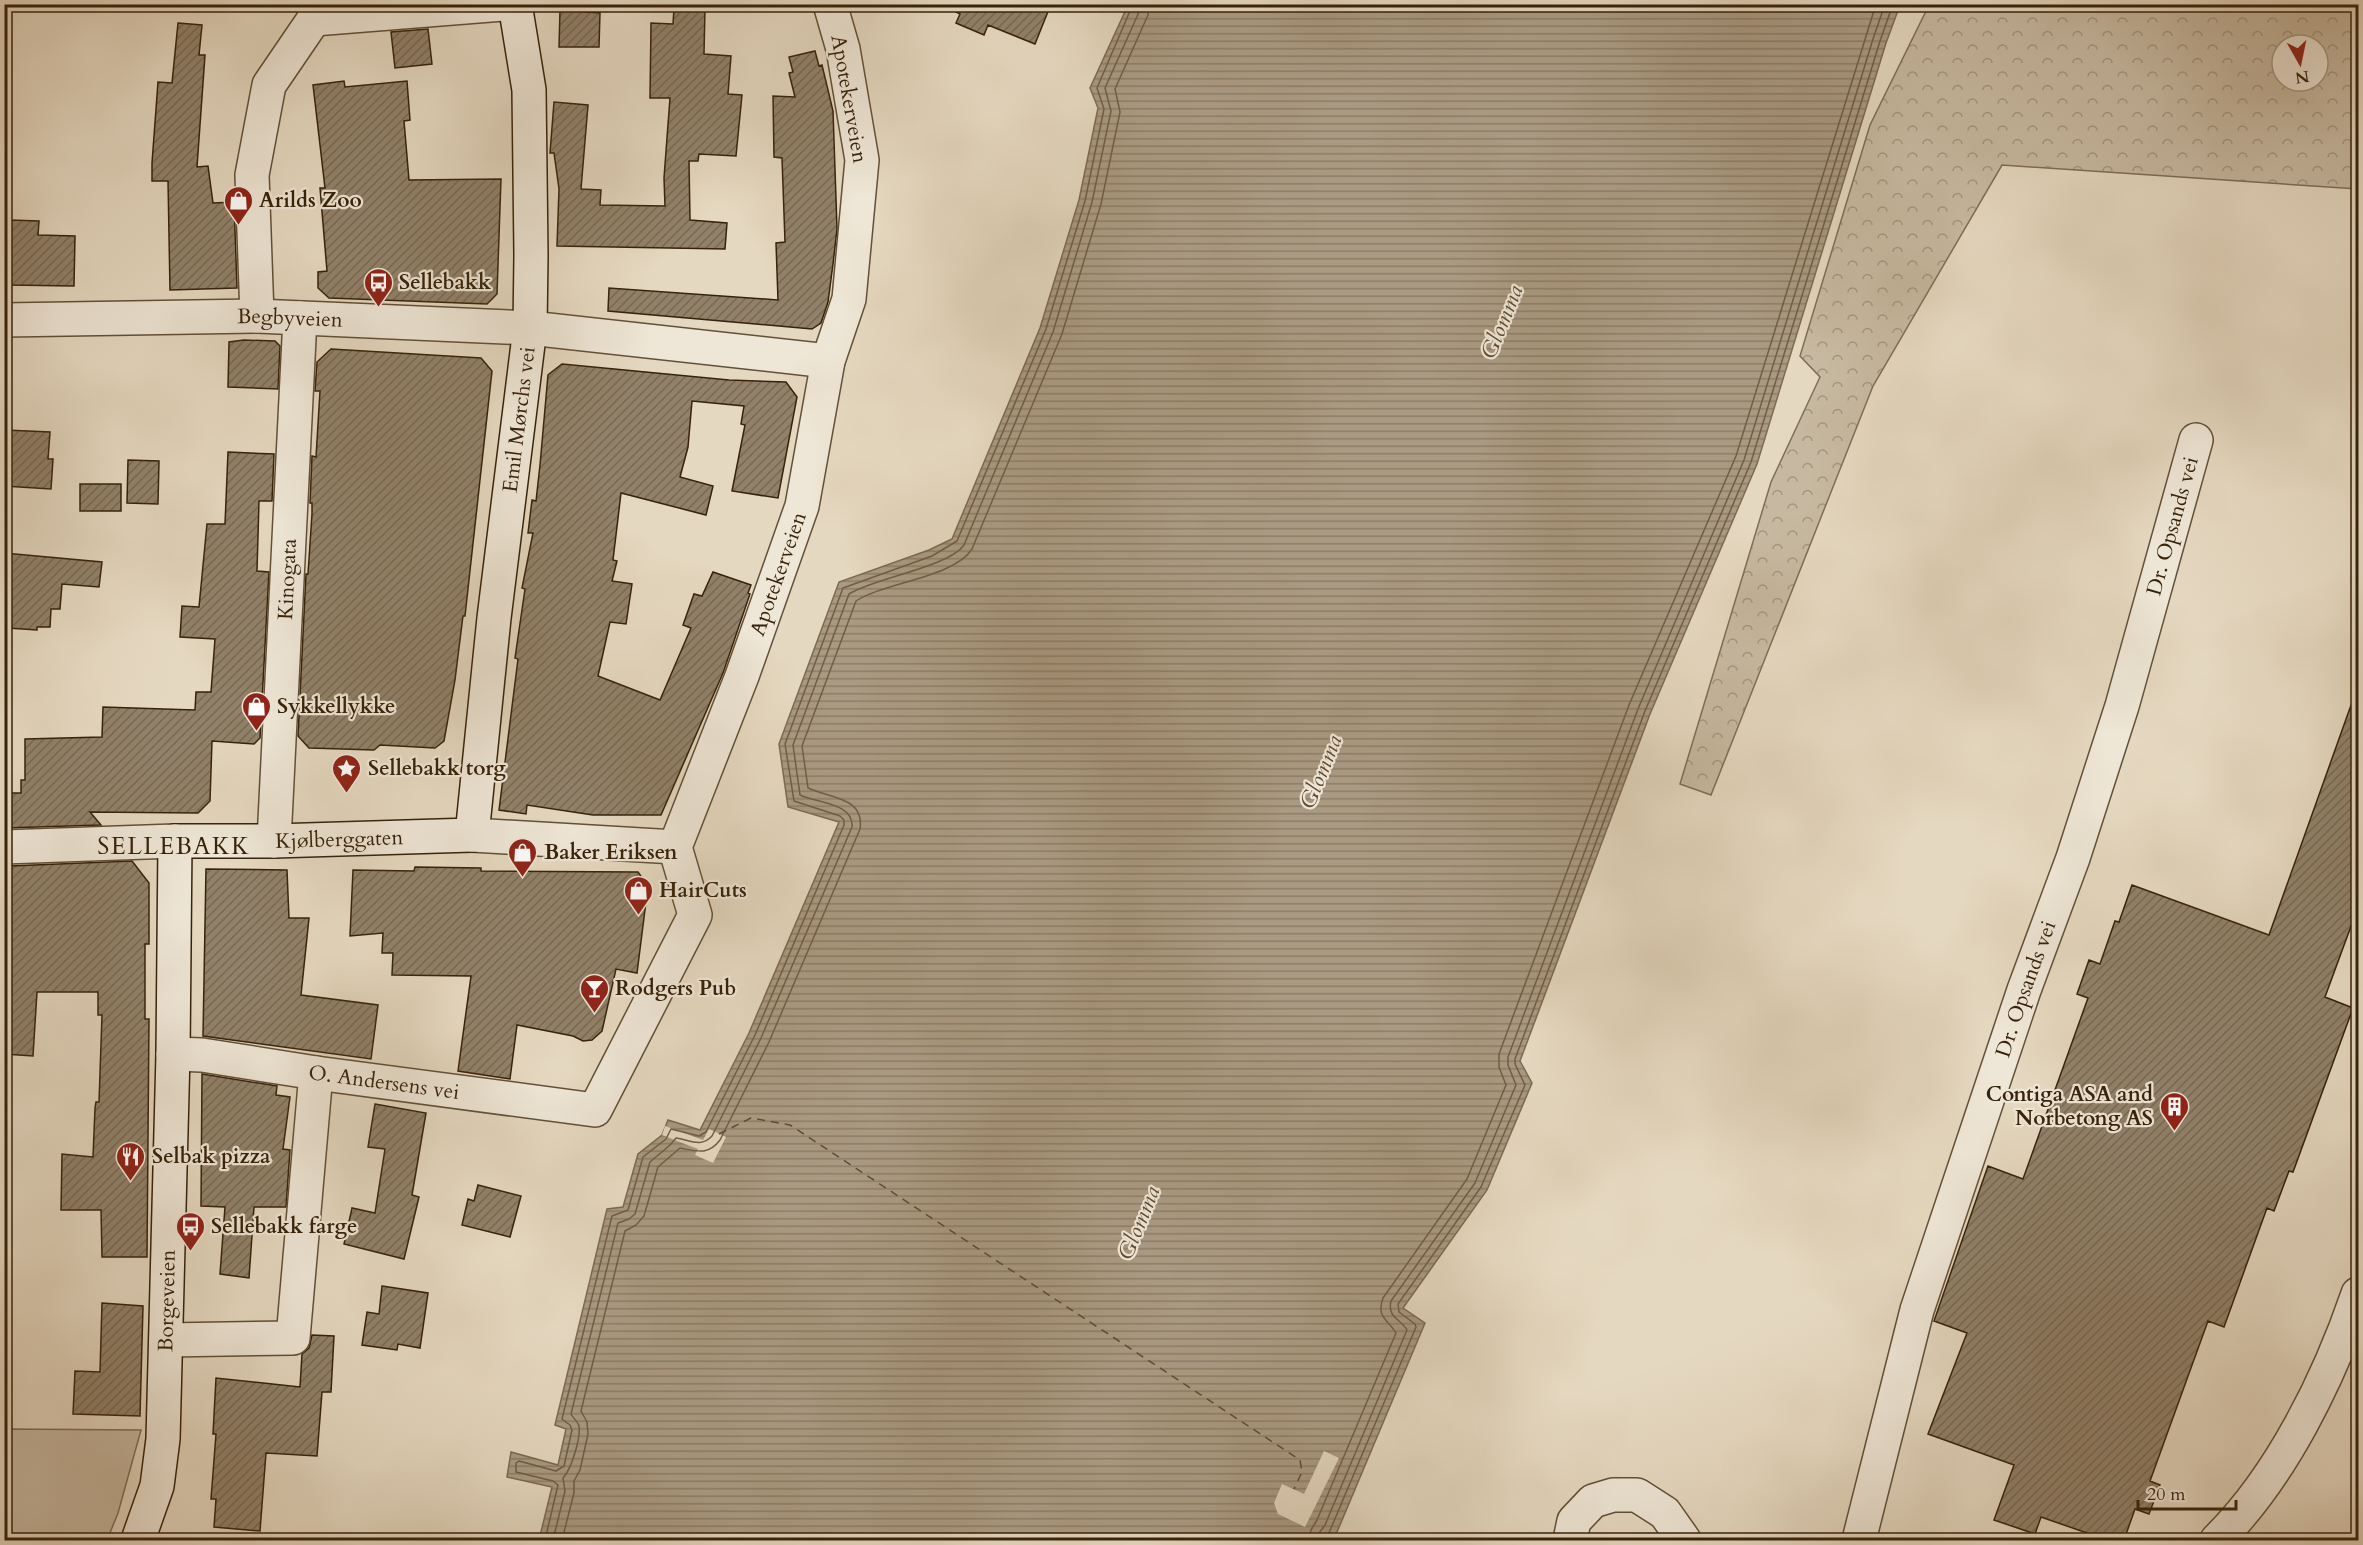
<svg xmlns="http://www.w3.org/2000/svg" width="2363" height="1545" font-family="Cardo,serif">
<style>
.green{fill:#c7b9a1;stroke:#7f6e56;stroke-width:1.5}
.forest{fill:url(#forest-crowns);stroke:#7f6e56;stroke-width:1.5;fill-rule:evenodd}
.water{fill:url(#water-rules);stroke:#7c6a52;stroke-width:1.5}
.pier{fill:#e5d8c0}
.lines{fill:none;stroke-linecap:round;stroke-linejoin:round}
.shore{stroke:#705e46;stroke-width:1.5}
.ferry{stroke:#5f4c34;stroke-width:1.5;stroke-dasharray:8 6;stroke-linecap:butt}
.building{fill:url(#building-hatch);stroke:#37220a;stroke-width:1.5}
.minor-casing{stroke:#625038;stroke-width:36}
.tertiary-casing{stroke:#625038;stroke-width:36}
.secondary-casing{stroke:#37220a;stroke-width:36}
.minor{stroke:#eee6d6;stroke-width:33}
.tertiary{stroke:#eee6d6;stroke-width:33}
.secondary{stroke:#eee6d6;stroke-width:33}
.labels{text-anchor:middle;dominant-baseline:central;stroke-width:4.5;stroke-linejoin:round;paint-order:stroke}
.street-label{font-size:21px;fill:#37220a;stroke:#eee6d6}
.poi-label{font-size:21px;font-weight:bold;fill:#37220a;stroke:#eee6d6;text-anchor:start}
.water-label{font-size:22px;font-style:italic;fill:#5f4c34;stroke:#eee6d6}
.quarter-label{font-size:24px;letter-spacing:1.5px;fill:#37220a;stroke:#eee6d6}
</style>
<defs>
<pattern id="forest-crowns" width="20" height="18" patternUnits="userSpaceOnUse" patternTransform="scale(1.5)"><rect width="20" height="18" fill="#c7b9a1"/><path d="M2 6a3 3 0 1 1 6 0M12 15a3 3 0 1 1 6 0" fill="none" stroke="#a29681"/></pattern>
<pattern id="water-rules" width="6" height="5" patternUnits="userSpaceOnUse" patternTransform="scale(1.5)"><rect width="6" height="5" fill="#aa9a82"/><path d="M0 2.5h6" fill="none" stroke="#8b7d69"/></pattern>
<pattern id="building-hatch" width="6" height="6" patternUnits="userSpaceOnUse" patternTransform="scale(1.5)"><rect width="6" height="6" fill="#918169"/><path d="M-1 1l2-2M0 6l6-6M5 7l2-2" fill="none" stroke="#776955"/></pattern>
</defs>
<rect width="100%" height="100%" fill="#e5d8c0"/>
<filter id="stains"><feTurbulence type="fractalNoise" baseFrequency=".00333" numOctaves="4"/><feColorMatrix values="0 0 0 0 .2 0 0 0 0 .09 0 0 0 0 .02 0 0 0 .5 -.17"/></filter>
<radialGradient id="worn" r=".72"><stop offset=".6" stop-color="#630" stop-opacity="0"/><stop offset="1" stop-color="#630" stop-opacity=".3"/></radialGradient>
<path class="green" d="M 5,1429 L 141,1430 L 118,1513 L 107,1540 L 5,1540 Z"/>
<path class="forest" d="M 1929,5 L 2358,5 L 2358,189 L 2002,165 L 1873,386 L 1711,795 L 1680,784 L 1771,482 L 1820,377 L 1800,356 L 1870,125 ZM 2282,45 L 2318,45 L 2318,81 L 2282,81 Z"/>
<path class="water" d="M 1128,5 L 1900,5 L 1886,43 L 1757,464 L 1650,714 L 1520,1061 L 1532,1083 L 1487,1190 L 1403,1308 L 1425,1323 L 1337,1532 L 1330,1540 L 539,1540 L 552,1487 L 507,1477 L 511,1452 L 558,1465 L 566,1429 L 555,1425 L 607,1209 L 623,1207 L 638,1154 L 662,1135 L 668,1120 L 700,1130 L 749,1033 L 839,822 L 788,807 L 779,744 L 839,582 L 929,550 L 952,539 L 1040,328 L 1079,200 L 1098,108 L 1090,88 Z"/>
<path class="pier" d="M 665,1126 L 703,1140 L 709,1129 L 726,1137 L 713,1163 L 695,1155 L 698,1149 L 662,1135 Z
M 1324,1451 L 1339,1458 L 1305,1527 L 1278,1514 L 1274,1503 L 1282,1484 L 1304,1494 Z"/>
<g class="lines">
<path class="shore" d="M 545,1540 L 558,1485 L 553,1481 L 516,1472 L 516,1463 L 519,1461 L 556,1471 L 564,1466 L 572,1430 L 570,1425 L 562,1419 L 612,1216 L 628,1210 L 643,1157 L 666,1139 L 671,1129 L 699,1136 L 706,1132 L 755,1035 L 844,825 L 844,820 L 840,816 L 794,801 L 785,744 L 843,588 L 932,556 L 957,541 L 1046,329 L 1085,201 L 1104,109 L 1097,88 L 1133,4
M 553,1540 L 565,1491 L 563,1478 C 571,1470 581,1438 579,1426 C 578,1422 573,1418 571,1414 L 618,1223 L 629,1219 L 635,1214 L 650,1162 L 670,1145 L 676,1138 C 690,1140 701,1148 712,1136 L 761,1038 L 852,827 C 854,803 817,803 800,795 L 793,745 L 849,594 C 874,578 949,567 964,545 L 1053,332 L 1092,202 L 1111,111 L 1105,88 L 1139,12 L 1140,4
M 562,1540 L 574,1493 L 574,1481 L 580,1470 L 588,1434 L 587,1422 L 581,1411 L 625,1231 L 636,1225 L 644,1216 L 658,1167 L 680,1148 C 696,1151 708,1156 720,1140 L 769,1042 L 860,829 C 865,797 829,798 808,788 L 802,746 L 856,601 C 883,583 955,577 972,549 L 1062,334 L 1101,204 L 1120,112 L 1115,89 L 1148,15 L 1149,4
M 1309,1540 L 1311,1530 L 1317,1520 L 1396,1333 C 1388,1319 1376,1318 1383,1298 L 1467,1179 L 1506,1085 L 1499,1067 L 1499,1054 L 1629,705 L 1736,456 L 1876,4
M 1318,1540 L 1319,1533 L 1325,1525 L 1407,1330 C 1401,1319 1387,1318 1391,1301 L 1475,1183 L 1516,1085 L 1508,1065 L 1508,1057 L 1638,709 L 1744,460 L 1873,39 L 1885,4
M 1326,1540 L 1416,1327 L 1415,1324 L 1399,1312 L 1398,1304 L 1481,1187 L 1525,1085 L 1515,1064 L 1515,1059 L 1645,711 L 1751,462 L 1880,41 L 1893,4"/>
<path class="ferry" d="M 719,1134 L 751,1118 L 790,1125 L 1300,1460 L 1302,1472 L 1294,1489"/>
</g>
<path class="building" d="M 941,4 L 1051,4 L 1035,44 L 988,25 L 984,35 L 956,23 L 960,14 Z
M 674,8 L 705,8 L 704,54 L 731,56 L 728,94 L 742,95 L 736,156 L 699,154 L 698,161 L 689,161 L 690,220 L 727,223 L 725,249 L 557,246 L 559,189 L 554,153 L 550,153 L 554,102 L 588,105 L 581,189 L 601,190 L 600,205 L 665,206 L 664,178 L 670,98 L 650,98 L 651,23 L 673,24 Z
M 560,10 L 600,13 L 599,47 L 559,47 Z
M 178,23 L 202,25 L 199,55 L 205,55 L 197,167 L 208,166 L 213,203 L 234,202 L 237,288 L 170,290 L 168,181 L 152,181 L 152,163 L 158,82 L 172,83 Z
M 428,29 L 432,64 L 395,68 L 391,32 Z
M 815,51 L 819,66 L 822,65 L 833,111 L 836,199 L 837,229 L 833,264 L 828,302 L 821,323 L 812,329 L 608,311 L 609,288 L 778,300 L 776,243 L 785,242 L 782,158 L 774,157 L 773,96 L 795,97 L 789,73 L 793,72 L 789,57 Z
M 344,81 L 345,87 L 407,81 L 410,120 L 404,121 L 409,180 L 501,179 L 497,294 L 487,304 L 329,298 L 318,288 L 318,272 L 327,271 L 320,188 L 325,188 L 313,85 Z
M 10,220 L 39,221 L 38,235 L 75,236 L 74,286 L 8,285 Z
M 244,340 L 275,341 L 280,346 L 278,389 L 228,387 L 229,342 Z
M 331,349 L 481,358 L 492,371 L 465,616 L 463,616 L 455,680 L 444,741 L 435,748 L 380,745 L 374,750 L 309,748 L 298,736 L 306,574 L 308,574 L 312,514 L 312,503 L 310,503 L 312,456 L 316,457 L 320,391 L 315,391 L 317,362 Z
M 562,364 L 729,380 L 786,382 L 797,397 L 778,498 L 732,491 L 745,425 L 741,424 L 744,406 L 692,401 L 688,447 L 680,477 L 713,486 L 706,515 L 621,493 L 613,560 L 617,561 L 612,581 L 632,584 L 626,624 L 610,622 L 598,676 L 660,700 L 691,628 L 683,625 L 694,594 L 702,596 L 713,572 L 751,585 L 748,593 L 750,594 L 723,673 L 661,815 L 593,815 L 527,805 L 526,814 L 499,810 L 518,659 L 515,658 L 525,589 L 522,588 L 533,533 L 528,533 L 532,500 L 536,501 L 540,465 L 548,375 Z
M 5,430 L 50,432 L 48,459 L 53,459 L 51,489 L 4,486 Z
M 228,452 L 274,454 L 272,501 L 259,501 L 257,571 L 269,572 L 260,738 L 254,744 L 212,741 L 210,801 L 198,813 L 90,812 L 101,825 L 4,828 L 4,793 L 21,793 L 21,780 L 25,780 L 25,739 L 102,737 L 103,707 L 195,710 L 196,692 L 211,692 L 215,639 L 180,637 L 182,606 L 199,607 L 207,524 L 225,524 Z
M 128,460 L 159,461 L 158,504 L 127,503 Z
M 80,484 L 121,484 L 121,511 L 80,511 Z
M 4,553 L 102,562 L 99,587 L 62,584 L 60,609 L 51,609 L 50,627 L 37,627 L 37,630 L 8,628 L 9,604 L 4,604 Z
M 2355,694 L 2358,695 L 2358,907 L 2325,997 L 2353,1008 L 2293,1172 L 2289,1171 L 2274,1211 L 2267,1208 L 2224,1327 L 2208,1321 L 2150,1481 L 2160,1485 L 2149,1514 L 2135,1509 L 2124,1540 L 2107,1540 L 2041,1517 L 2035,1534 L 1994,1520 L 2014,1465 L 1928,1434 L 1967,1333 L 1934,1321 L 1988,1166 L 2023,1179 L 2088,998 L 2077,994 L 2089,960 L 2100,964 L 2115,921 L 2119,922 L 2132,885 L 2269,935 Z
M 132,861 L 149,883 L 149,944 L 145,944 L 145,1019 L 149,1019 L 147,1257 L 102,1257 L 101,1210 L 61,1210 L 62,1154 L 93,1157 L 95,1108 L 96,1102 L 99,1102 L 102,1015 L 98,1015 L 98,992 L 37,992 L 33,1056 L 4,1054 L 4,1025 L 9,1025 L 10,866 Z
M 415,867 L 481,868 L 481,871 L 638,872 L 648,886 L 637,973 L 616,969 L 602,1031 L 592,1040 L 583,1041 L 573,1036 L 517,1025 L 510,1079 L 458,1071 L 471,976 L 392,975 L 393,953 L 382,953 L 383,933 L 350,936 L 353,870 L 414,871 Z
M 206,869 L 287,870 L 289,918 L 309,918 L 301,995 L 378,1005 L 371,1059 L 203,1036 Z
M 202,1074 L 277,1086 L 276,1095 L 290,1097 L 283,1149 L 290,1150 L 286,1207 L 254,1207 L 249,1278 L 220,1274 L 225,1207 L 201,1206 Z
M 375,1104 L 426,1113 L 412,1195 L 419,1197 L 404,1259 L 344,1244 L 352,1208 L 375,1213 L 385,1149 L 368,1147 Z
M 478,1185 L 521,1196 L 510,1237 L 462,1225 L 468,1199 L 474,1201 Z
M 382,1286 L 428,1293 L 420,1348 L 398,1344 L 397,1350 L 362,1345 L 367,1312 L 379,1314 Z
M 102,1303 L 143,1306 L 140,1416 L 73,1414 L 75,1371 L 100,1372 Z
M 312,1335 L 334,1336 L 331,1392 L 322,1392 L 317,1456 L 266,1453 L 260,1531 L 214,1527 L 216,1499 L 211,1499 L 216,1434 L 213,1434 L 216,1378 L 300,1387 L 302,1354 L 309,1348 Z"/>
<g class="lines">
<defs>
<g id="minor">
<path d="M 314,19 L 503,4"/>
<path d="M 257,316 L 252,175 L 269,85 L 314,19 L 315,4"/>
<path d="M 530,328 L 828,361"/>
<path d="M 472,835 L 675,847"/>
<path id="s1" d="M 274,841 L 300,318"/>
<path d="M 4,847 L 175,841"/>
<path id="s2" d="M 173,1054 L 202,1055 L 316,1073 L 595,1110 L 695,915 L 675,847 L 742,676 L 802,506 L 828,361 L 849,299 L 862,160 L 843,49 L 830,4"/>
<path d="M 167,1340 L 293,1338 L 316,1073"/>
<path d="M 1570,1540 L 1574,1521 L 1593,1501 L 1613,1495 L 1637,1495 L 1665,1513 L 1684,1540"/>
<path id="s3" d="M 1859,1540 L 1917,1310 L 2024,990 L 2073,858 L 2122,706 L 2196,440"/>
<path d="M 2217,1540 C 2281,1477 2329,1379 2358,1294"/>
</g>
<g id="tertiary">
<path id="s4" d="M 4,320 L 257,316 L 530,328"/>
</g>
<g id="secondary">
<path id="s5" d="M 138,1540 L 157,1486 L 163,1439 L 173,1054 L 175,841 L 274,841 L 472,835 L 494,618 L 530,328 L 531,255 L 529,90 L 515,4"/>
</g>
</defs>
<use href="#minor" class="minor-casing"/>
<use href="#tertiary" class="tertiary-casing"/>
<use href="#secondary" class="secondary-casing"/>
<use href="#minor" class="minor"/>
<use href="#tertiary" class="tertiary"/>
<use href="#secondary" class="secondary"/>
</g>
<defs>
<symbol id="shop-pin" viewBox="-11 -11 22 30"><path d="M0 17L-7.5 6A9.5 9.5 0 1 1 7.5 6Z" fill="#8f2418" stroke="#eee6d6"/><path d="M-5-2.5h2.3a2.7 3.5 0 0 1 5.4 0H5L5.5 6h-11ZM-1.5-2.5h3a1.5 2.3 0 0 0-3 0Z" fill="#fff"/></symbol>
<symbol id="bus-pin" viewBox="-11 -11 22 30"><path d="M0 17L-7.5 6A9.5 9.5 0 1 1 7.5 6Z" fill="#8f2418" stroke="#eee6d6"/><path d="M-5-6H5V4H4V6H2V4H-2V6H-4V4H-5ZM-3.5-4V0h7V-4ZM-3.5 1.2v1.5H-2V1.2ZM2 1.2v1.5H3.5V1.2Z" fill="#fff"/></symbol>
<symbol id="sight-pin" viewBox="-11 -11 22 30"><path d="M0 17L-7.5 6A9.5 9.5 0 1 1 7.5 6Z" fill="#8f2418" stroke="#eee6d6"/><path d="M0-6L1.8-2.2L6-1.7L2.9 1.2L3.7 5.4L0 3.3L-3.7 5.4L-2.9 1.2L-6-1.7L-1.8-2.2Z" fill="#fff"/></symbol>
<symbol id="bar-pin" viewBox="-11 -11 22 30"><path d="M0 17L-7.5 6A9.5 9.5 0 1 1 7.5 6Z" fill="#8f2418" stroke="#eee6d6"/><path d="M-6-5H6L.8 .8V4.5H3.5V6h-7V4.5H-.8V.8Z" fill="#fff"/></symbol>
<symbol id="building-pin" viewBox="-11 -11 22 30"><path d="M0 17L-7.5 6A9.5 9.5 0 1 1 7.5 6Z" fill="#8f2418" stroke="#eee6d6"/><path d="M-4-6H4V6H1V3H-1V6H-4ZM-2.5-4.3h1.7v1.8h-1.7ZM.8-4.3h1.7v1.8H.8ZM-2.5-1h1.7V.8h-1.7ZM.8-1h1.7V.8H.8Z" fill="#fff"/></symbol>
<symbol id="restaurant-pin" viewBox="-11 -11 22 30"><path d="M0 17L-7.5 6A9.5 9.5 0 1 1 7.5 6Z" fill="#8f2418" stroke="#eee6d6"/><path d="M-5-6h1v4h1v-4h1v4h1v-4h1v5L-1.5 .5V6h-2V.5L-5-1ZM5-6V6H3V1.5H1.5Q1.5-4 5-6Z" fill="#fff"/></symbol>
</defs>
<g fill-rule="evenodd">
<use href="#shop-pin" x="222" y="184" width="33" height="45"/>
<use href="#bus-pin" x="362" y="266" width="33" height="45"/>
<use href="#shop-pin" x="240" y="690" width="33" height="45"/>
<use href="#sight-pin" x="330" y="752" width="33" height="45"/>
<use href="#shop-pin" x="506" y="836" width="33" height="45"/>
<use href="#shop-pin" x="622" y="874" width="33" height="45"/>
<use href="#bar-pin" x="578" y="972" width="33" height="45"/>
<use href="#building-pin" x="2158" y="1090" width="33" height="45"/>
<use href="#restaurant-pin" x="114" y="1140" width="33" height="45"/>
<use href="#bus-pin" x="174" y="1210" width="33" height="45"/>
</g>
<g class="labels">
<g class="street-label">
<text transform="translate(849 99) rotate(80)">Apotekerveien</text>
<text stroke="none"><textPath href="#s4" startOffset="286">Begbyveien</textPath></text>
<text stroke="none"><textPath href="#s5" startOffset="1418">Emil Mørchs vei</textPath></text>
<text stroke="none"><textPath href="#s3" startOffset="1062">Dr. Opsands vei</textPath></text>
<text stroke="none"><textPath href="#s2" startOffset="1008">Apotekerveien</textPath></text>
<text stroke="none"><textPath href="#s1" startOffset="262">Kinogata</textPath></text>
<text stroke="none"><textPath href="#s5" startOffset="867">Kjølberggaten</textPath></text>
<text stroke="none"><textPath href="#s3" startOffset="576">Dr. Opsands vei</textPath></text>
<text stroke="none"><textPath href="#s2" startOffset="213">O. Andersens vei</textPath></text>
<text stroke="none"><textPath href="#s5" startOffset="243">Borgeveien</textPath></text>
</g>
<g class="poi-label">
<text x="259" y="200">Arilds Zoo</text>
<text x="399" y="282">Sellebakk</text>
<text x="277" y="706">Sykkellykke</text>
<text x="368" y="768">Sellebakk torg</text>
<text x="544" y="852">Baker Eriksen</text>
<text x="659" y="890">HairCuts</text>
<text x="615" y="988">Rodgers Pub</text>
<text x="2153" y="1094" text-anchor="end">Contiga ASA and<tspan x="2153" dy="24">Norbetong AS</tspan></text>
<text x="152" y="1156">Selbak pizza</text>
<text x="211" y="1226">Sellebakk farge</text>
</g>
<g class="water-label">
<text transform="translate(1502 322) rotate(-68)">Glomma</text>
<text transform="translate(1321 772) rotate(-68)">Glomma</text>
<text transform="translate(1139 1223) rotate(-68)">Glomma</text>
</g>
<g class="quarter-label">
<text x="174" y="846">SELLEBAKK</text>
</g>
</g>
<rect width="2363" height="1545" fill="none" stroke="#e5d8c0" stroke-width="24"/>
<rect x="6" y="6" width="2351" height="1533" fill="none" stroke="#37220a" stroke-width="3"/>
<rect x="12" y="12" width="2339" height="1521" fill="none" stroke="#37220a" stroke-width="1.5"/>
<g transform="translate(2300 63) rotate(171)"><circle r="28" fill="#eee6d6" stroke="#a59884" stroke-width="1.5"/>
<path d="M0-4.5L10 22L0 15L-10 22Z" fill="#8f2418"/>
<text y="-9" font-size="16" font-weight="bold" text-anchor="middle" fill="#37220a">N</text>
</g>
<path d="M2138 1500v9h98v-9" fill="none" stroke="#37220a" stroke-width="3"/>
<text x="2147" y="1500" font-size="18" fill="#37220a" stroke="#eee6d6" stroke-width="4.5" paint-order="stroke">20 m</text>
<rect width="100%" height="100%" filter="url(#stains)"/>
<rect width="100%" height="100%" fill="url(#worn)"/>
</svg>
